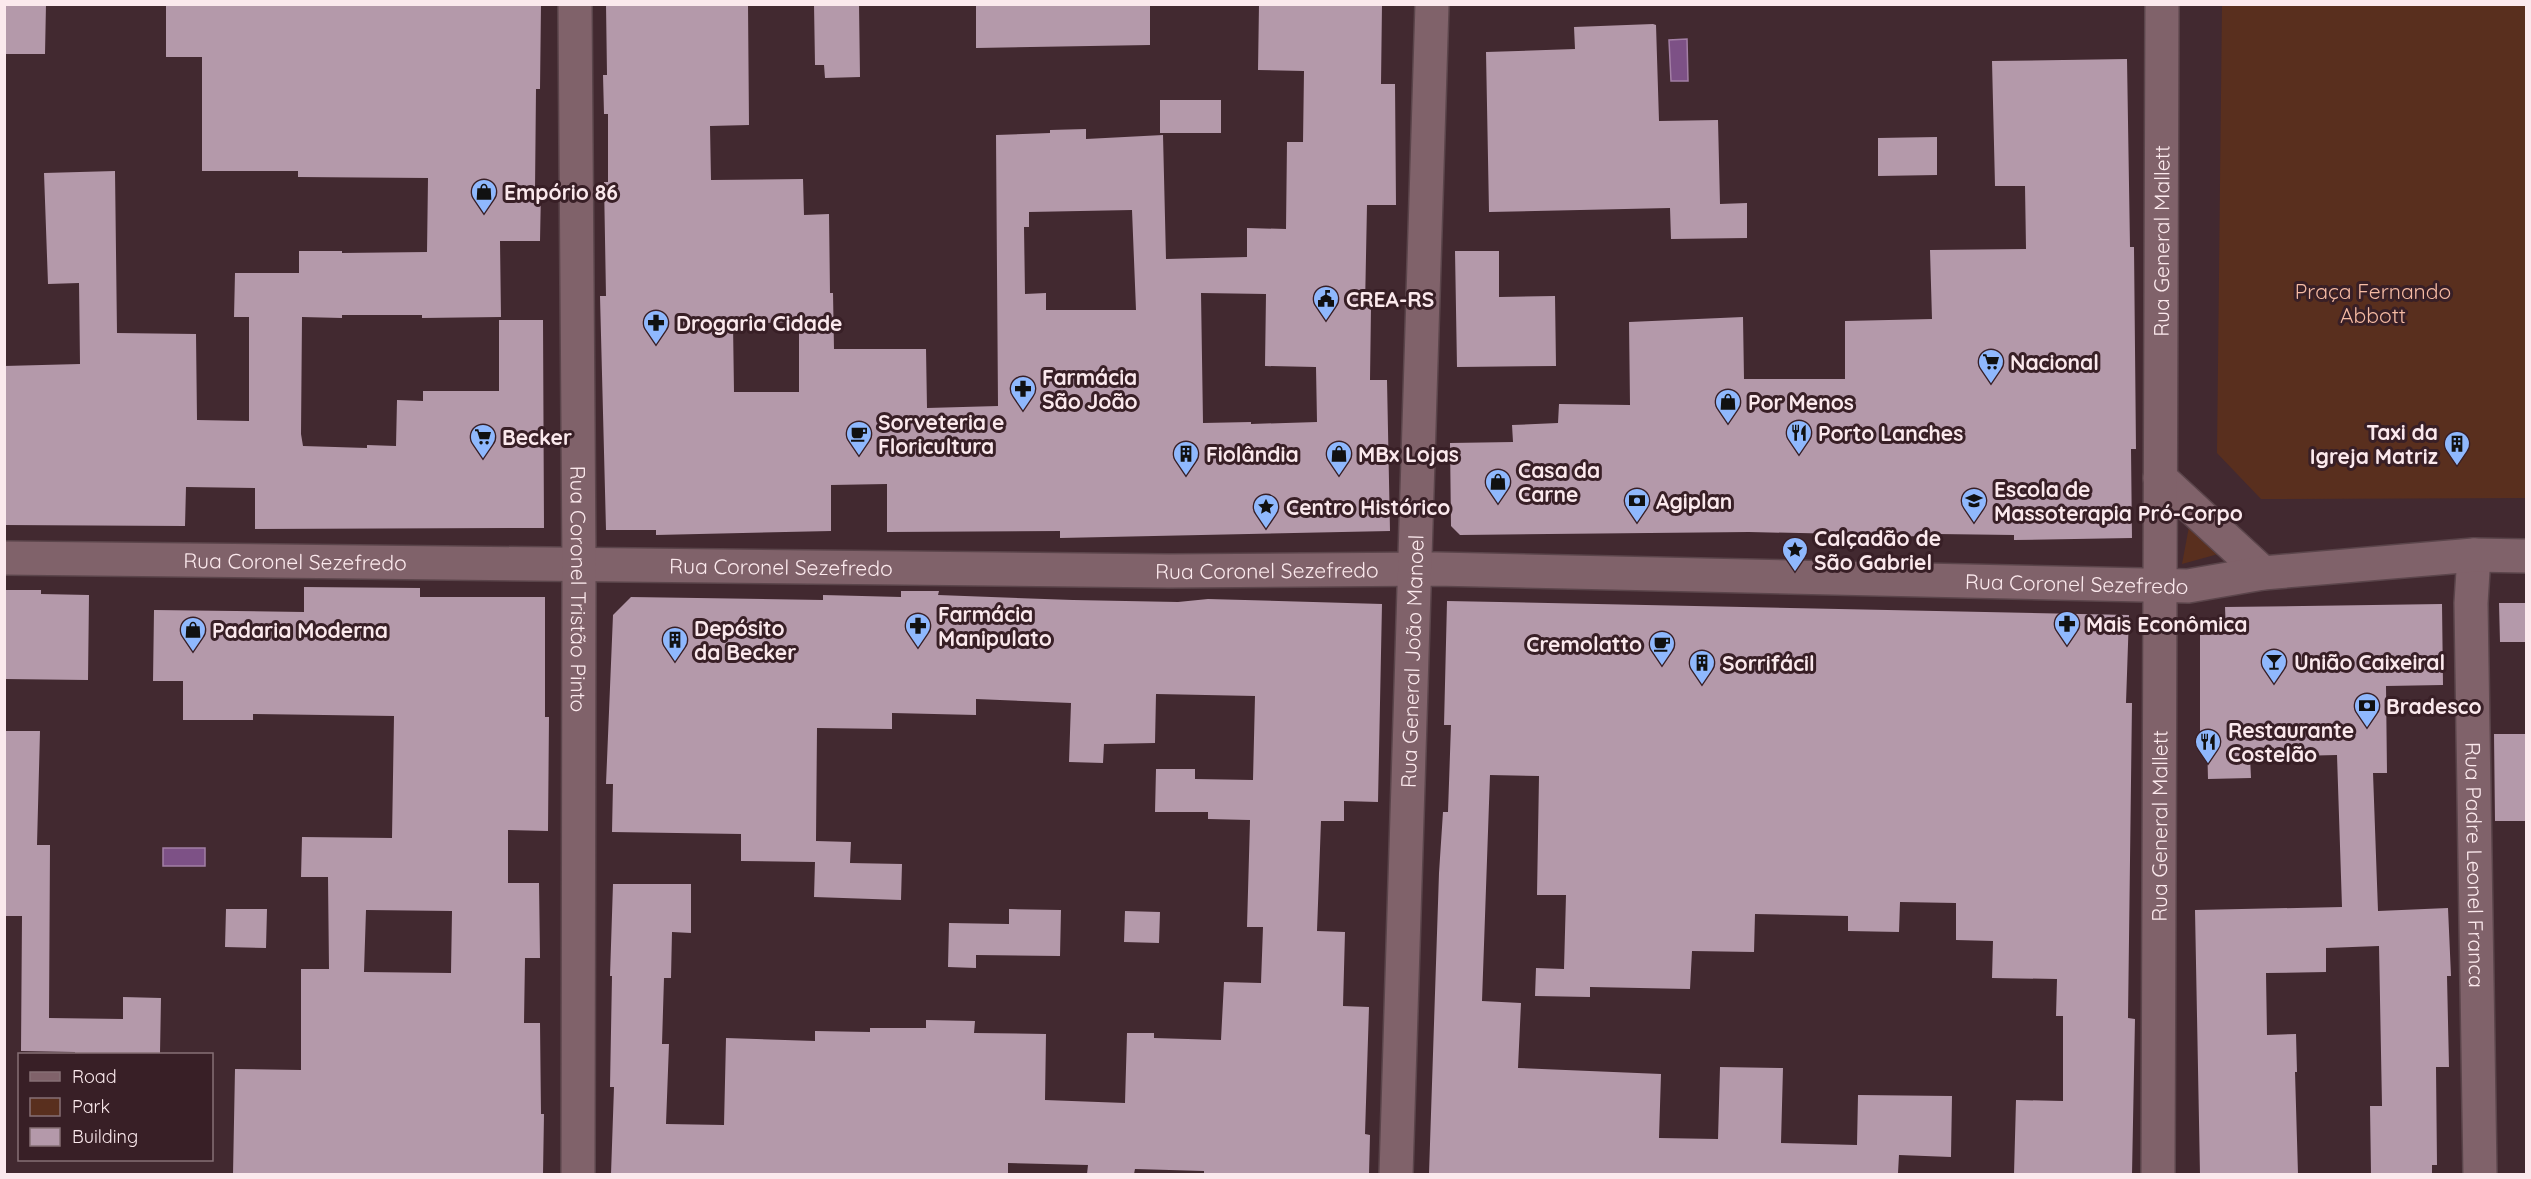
<svg xmlns="http://www.w3.org/2000/svg" width="2531" height="1179" font-family="Quicksand,sans-serif">
<style>
.green{fill:#592f1e}
.water{fill:#7d5186;stroke:#a37fa5;stroke-width:1.5}
.building{fill:#b499aa;fill-rule:evenodd}
.lines{fill:none;stroke-linecap:round;stroke-linejoin:round}
.minor-casing{stroke:#5b454b;stroke-width:36}
.secondary-casing{stroke:#5b454b;stroke-width:36}
.minor{stroke:#80626a;stroke-width:33}
.secondary{stroke:#80626a;stroke-width:33}
.labels{text-anchor:middle;dominant-baseline:central;stroke-width:6;stroke-linejoin:round;paint-order:stroke}
.poi-label{font-size:21px;font-weight:bold;fill:#fbe9ed;stroke:#381f26;text-anchor:start}
.street-label{font-size:21px;fill:#fbe9ed;stroke:#381f26}
.park-label{font-size:21px;fill:#f6bba4;stroke:#381f26}
</style>
<rect width="100%" height="100%" fill="#422930"/>
<path class="green" d="M 2222,5 L 2526,5 L 2526,498 L 2261,499 L 2217,453 Z
M 2191,516 L 2229,551 L 2182,564 Z"/>
<path class="water" d="M 1687,39 L 1688,81 L 1671,81 L 1669,40 Z
M 163,848 L 205,848 L 205,866 L 163,866 Z"/>
<path class="building" d="M 4,4 L 46,4 L 45,54 L 4,54 Z
M 166,4 L 541,4 L 540,89 L 536,89 L 535,190 L 541,190 L 540,241 L 500,241 L 501,317 L 422,318 L 422,315 L 342,315 L 342,318 L 302,317 L 301,434 L 303,446 L 367,448 L 367,445 L 396,446 L 397,400 L 423,401 L 423,391 L 499,391 L 499,320 L 543,320 L 544,528 L 255,529 L 255,488 L 186,487 L 185,526 L 4,525 L 4,366 L 80,364 L 79,283 L 48,284 L 44,173 L 115,171 L 117,333 L 196,334 L 197,420 L 249,421 L 249,317 L 234,317 L 235,273 L 299,273 L 299,251 L 342,251 L 342,253 L 427,252 L 428,178 L 298,177 L 298,171 L 202,171 L 202,57 L 166,57 Z
M 606,4 L 748,4 L 749,125 L 710,126 L 711,180 L 803,179 L 804,215 L 829,214 L 830,293 L 833,293 L 834,349 L 926,349 L 927,408 L 998,406 L 996,135 L 1050,133 L 1050,130 L 1086,129 L 1086,139 L 1163,135 L 1166,259 L 1247,257 L 1247,228 L 1286,229 L 1287,142 L 1303,142 L 1304,71 L 1258,70 L 1259,4 L 1382,4 L 1381,84 L 1395,84 L 1396,205 L 1367,205 L 1365,307 L 1371,307 L 1370,380 L 1387,380 L 1390,531 L 1060,538 L 1060,531 L 887,532 L 887,484 L 831,485 L 831,531 L 656,535 L 656,530 L 606,530 L 600,296 L 606,296 L 604,182 L 608,182 L 608,114 L 604,114 L 603,75 L 607,75 ZM 1132,210 L 1136,310 L 1046,310 L 1046,293 L 1025,294 L 1024,227 L 1029,227 L 1029,212 ZM 1201,293 L 1266,294 L 1265,366 L 1316,367 L 1317,422 L 1251,424 L 1251,422 L 1203,423 ZM 799,322 L 799,392 L 734,392 L 733,324 Z
M 814,4 L 859,4 L 860,77 L 825,78 L 824,65 L 815,65 Z
M 976,4 L 1150,4 L 1150,45 L 976,48 Z
M 1653,24 L 1656,25 L 1659,121 L 1718,120 L 1720,204 L 1747,203 L 1747,238 L 1671,239 L 1670,208 L 1489,212 L 1486,52 L 1575,49 L 1574,27 Z
M 2127,59 L 2130,247 L 2134,247 L 2136,449 L 2131,449 L 2132,538 L 2014,540 L 2014,535 L 1937,534 L 1937,536 L 1843,537 L 1843,534 L 1749,532 L 1460,535 L 1451,526 L 1450,443 L 1513,442 L 1512,425 L 1558,423 L 1559,404 L 1630,405 L 1629,322 L 1743,317 L 1744,379 L 1845,379 L 1845,321 L 1932,319 L 1930,250 L 2026,249 L 2025,186 L 1995,186 L 1992,61 Z
M 1160,100 L 1221,100 L 1221,133 L 1160,133 Z
M 1937,137 L 1937,175 L 1878,176 L 1878,138 Z
M 1455,251 L 1499,251 L 1499,297 L 1555,296 L 1556,366 L 1457,367 Z
M 304,587 L 420,588 L 420,597 L 545,597 L 545,717 L 549,717 L 548,831 L 508,830 L 508,883 L 539,883 L 540,958 L 525,958 L 524,1023 L 540,1023 L 541,1114 L 544,1114 L 543,1174 L 233,1174 L 235,1069 L 301,1070 L 301,969 L 329,969 L 328,877 L 301,877 L 302,837 L 392,838 L 394,716 L 253,714 L 253,720 L 183,720 L 183,681 L 153,681 L 154,610 L 304,612 ZM 366,910 L 452,911 L 451,973 L 364,972 Z
M 4,590 L 41,590 L 41,594 L 89,595 L 88,680 L 4,679 Z
M 901,591 L 939,591 L 938,595 L 1073,600 L 1178,602 L 1208,599 L 1382,604 L 1378,802 L 1344,801 L 1344,821 L 1321,821 L 1317,931 L 1345,932 L 1343,1006 L 1369,1007 L 1365,1134 L 1370,1135 L 1369,1174 L 1204,1174 L 1204,1171 L 1135,1169 L 1134,1174 L 1087,1174 L 1088,1165 L 1008,1163 L 1008,1174 L 611,1174 L 614,1087 L 610,1087 L 612,976 L 610,976 L 613,884 L 691,884 L 691,933 L 672,932 L 671,978 L 664,978 L 662,1044 L 669,1044 L 666,1124 L 724,1125 L 726,1038 L 815,1041 L 815,1031 L 870,1032 L 870,1028 L 926,1028 L 926,1020 L 975,1021 L 974,1033 L 1046,1034 L 1045,1100 L 1125,1103 L 1127,1033 L 1154,1033 L 1154,1038 L 1221,1040 L 1224,982 L 1261,983 L 1263,927 L 1247,927 L 1250,820 L 1208,819 L 1208,812 L 1155,812 L 1156,769 L 1195,769 L 1195,779 L 1253,780 L 1255,696 L 1156,694 L 1155,743 L 1104,744 L 1103,763 L 1069,762 L 1071,703 L 976,699 L 976,715 L 892,713 L 892,729 L 817,728 L 816,841 L 851,842 L 850,863 L 902,864 L 901,900 L 814,897 L 815,862 L 741,861 L 741,834 L 612,832 L 613,784 L 606,784 L 613,615 L 631,597 L 823,600 L 823,595 L 901,597 Z
M 1447,601 L 2129,615 L 2126,703 L 2132,703 L 2128,1018 L 2135,1019 L 2132,1174 L 2014,1174 L 2016,1100 L 2063,1101 L 2063,1016 L 2056,1016 L 2057,979 L 1992,978 L 1993,941 L 1956,940 L 1956,903 L 1900,902 L 1899,932 L 1848,931 L 1848,916 L 1755,914 L 1754,952 L 1692,951 L 1690,989 L 1590,987 L 1590,997 L 1535,996 L 1536,968 L 1564,969 L 1566,895 L 1537,895 L 1539,776 L 1490,775 L 1482,1001 L 1521,1003 L 1518,1068 L 1661,1074 L 1659,1138 L 1718,1139 L 1720,1067 L 1783,1068 L 1781,1143 L 1857,1145 L 1858,1095 L 1952,1096 L 1951,1157 L 1899,1155 L 1898,1173 L 1429,1174 L 1439,873 L 1443,812 L 1448,812 L 1451,725 L 1444,725 Z
M 2499,603 L 2526,603 L 2526,642 L 2500,642 Z
M 2442,604 L 2443,685 L 2386,686 L 2387,773 L 2373,773 L 2378,911 L 2448,908 L 2451,976 L 2447,976 L 2449,1067 L 2436,1067 L 2437,1165 L 2432,1165 L 2432,1174 L 2371,1174 L 2370,1106 L 2382,1106 L 2379,946 L 2326,948 L 2326,972 L 2266,973 L 2267,1035 L 2296,1034 L 2297,1072 L 2295,1072 L 2298,1174 L 2200,1174 L 2195,910 L 2342,907 L 2337,755 L 2250,757 L 2251,778 L 2208,779 L 2207,741 L 2200,741 L 2200,635 L 2226,634 L 2225,607 Z
M 4,731 L 40,731 L 37,845 L 50,845 L 49,1018 L 123,1019 L 123,997 L 161,998 L 160,1054 L 75,1054 L 75,1052 L 21,1051 L 22,916 L 4,916 Z
M 2494,734 L 2526,734 L 2526,821 L 2495,821 Z
M 226,909 L 267,909 L 266,948 L 225,947 Z
M 1009,909 L 1061,910 L 1060,956 L 976,955 L 976,968 L 948,967 L 949,923 L 1009,924 Z
M 1125,911 L 1160,912 L 1159,943 L 1124,942 Z"/>
<g class="lines">
<defs>
<g id="minor">
<path d="M 2160,478 L 2263,573"/>
<path id="s1" d="M 2474,555 L 2471,603 L 2480,1174"/>
<path id="s2" d="M 4,558 L 1169,571 L 1436,569 L 2188,586 L 2263,573 L 2474,555 L 2526,556"/>
<path id="s3" d="M 1396,1174 L 1432,4"/>
<path id="s4" d="M 2158,1174 L 2162,4"/>
</g>
<g id="secondary">
<path id="s5" d="M 575,4 L 579,564 L 578,1174"/>
</g>
</defs>
<use href="#minor" class="minor-casing"/>
<use href="#secondary" class="secondary-casing"/>
<use href="#minor" class="minor"/>
<use href="#secondary" class="secondary"/>
</g>
<defs>
<symbol id="shop-pin" viewBox="-11 -11 22 30"><path d="M0 17L-7.5 6A9.5 9.5 0 1 1 7.5 6Z" fill="#8fb8fd" stroke="#381f26"/><path d="M-5-2.5h2.3a2.7 3.5 0 0 1 5.4 0H5L5.5 6h-11ZM-1.5-2.5h3a1.5 2.3 0 0 0-3 0Z" fill="#111"/></symbol>
<symbol id="civic-pin" viewBox="-11 -11 22 30"><path d="M0 17L-7.5 6A9.5 9.5 0 1 1 7.5 6Z" fill="#8fb8fd" stroke="#381f26"/><path d="M-.6-6.5H3V-4.5H.6V-3L4-1V1h2V6H-6V1h2V-1L-.6-3ZM-1.2 2.5V6h2.4V2.5Z" fill="#111"/></symbol>
<symbol id="pharmacy-pin" viewBox="-11 -11 22 30"><path d="M0 17L-7.5 6A9.5 9.5 0 1 1 7.5 6Z" fill="#8fb8fd" stroke="#381f26"/><path d="M-2-6h4v4h4v4h-4v4h-4v-4h-4v-4h4Z" fill="#111"/></symbol>
<symbol id="supermarket-pin" viewBox="-11 -11 22 30"><path d="M0 17L-7.5 6A9.5 9.5 0 1 1 7.5 6Z" fill="#8fb8fd" stroke="#381f26"/><path d="M-6-5.5h2.5l.6 2H6L4.5 2H-2.5L-4.4-4H-6ZM-1.5 3.2a1.3 1.3 0 1 0 .1 0ZM3 3.2a1.3 1.3 0 1 0 .1 0Z" fill="#111"/></symbol>
<symbol id="restaurant-pin" viewBox="-11 -11 22 30"><path d="M0 17L-7.5 6A9.5 9.5 0 1 1 7.5 6Z" fill="#8fb8fd" stroke="#381f26"/><path d="M-5-6h1v4h1v-4h1v4h1v-4h1v5L-1.5 .5V6h-2V.5L-5-1ZM5-6V6H3V1.5H1.5Q1.5-4 5-6Z" fill="#111"/></symbol>
<symbol id="cafe-pin" viewBox="-11 -11 22 30"><path d="M0 17L-7.5 6A9.5 9.5 0 1 1 7.5 6Z" fill="#8fb8fd" stroke="#381f26"/><path d="M-5.5-4.5H6V0H3Q3 3.5 0 3.5H-2.5Q-5.5 3.5-5.5 0ZM3-3.2v2h1.7v-2ZM-6 4.5H4V6H-6Z" fill="#111"/></symbol>
<symbol id="building-pin" viewBox="-11 -11 22 30"><path d="M0 17L-7.5 6A9.5 9.5 0 1 1 7.5 6Z" fill="#8fb8fd" stroke="#381f26"/><path d="M-4-6H4V6H1V3H-1V6H-4ZM-2.5-4.3h1.7v1.8h-1.7ZM.8-4.3h1.7v1.8H.8ZM-2.5-1h1.7V.8h-1.7ZM.8-1h1.7V.8H.8Z" fill="#111"/></symbol>
<symbol id="bank-pin" viewBox="-11 -11 22 30"><path d="M0 17L-7.5 6A9.5 9.5 0 1 1 7.5 6Z" fill="#8fb8fd" stroke="#381f26"/><path d="M-6-4H6V4H-6ZM0-2.3a2.3 2.3 0 1 0 0 4.6a2.3 2.3 0 1 0 0-4.6Z" fill="#111"/></symbol>
<symbol id="school-pin" viewBox="-11 -11 22 30"><path d="M0 17L-7.5 6A9.5 9.5 0 1 1 7.5 6Z" fill="#8fb8fd" stroke="#381f26"/><path d="M0-5L7-2L0 1L-7-2ZM-4 1L0 2.5L4 1V4Q0 6-4 4Z" fill="#111"/></symbol>
<symbol id="sight-pin" viewBox="-11 -11 22 30"><path d="M0 17L-7.5 6A9.5 9.5 0 1 1 7.5 6Z" fill="#8fb8fd" stroke="#381f26"/><path d="M0-6L1.8-2.2L6-1.7L2.9 1.2L3.7 5.4L0 3.3L-3.7 5.4L-2.9 1.2L-6-1.7L-1.8-2.2Z" fill="#111"/></symbol>
<symbol id="bar-pin" viewBox="-11 -11 22 30"><path d="M0 17L-7.5 6A9.5 9.5 0 1 1 7.5 6Z" fill="#8fb8fd" stroke="#381f26"/><path d="M-6-5H6L.8 .8V4.5H3.5V6h-7V4.5H-.8V.8Z" fill="#111"/></symbol>
</defs>
<g fill-rule="evenodd">
<use href="#shop-pin" x="469" y="177" width="30" height="40"/>
<use href="#civic-pin" x="1311" y="284" width="30" height="40"/>
<use href="#pharmacy-pin" x="641" y="308" width="30" height="40"/>
<use href="#supermarket-pin" x="1976" y="347" width="30" height="40"/>
<use href="#pharmacy-pin" x="1008" y="374" width="30" height="40"/>
<use href="#shop-pin" x="1713" y="387" width="30" height="40"/>
<use href="#restaurant-pin" x="1784" y="418" width="30" height="40"/>
<use href="#cafe-pin" x="844" y="419" width="30" height="40"/>
<use href="#supermarket-pin" x="468" y="422" width="30" height="40"/>
<use href="#building-pin" x="2442" y="429" width="30" height="40"/>
<use href="#building-pin" x="1171" y="439" width="30" height="40"/>
<use href="#shop-pin" x="1324" y="439" width="30" height="40"/>
<use href="#shop-pin" x="1483" y="467" width="30" height="40"/>
<use href="#bank-pin" x="1622" y="486" width="30" height="40"/>
<use href="#school-pin" x="1959" y="486" width="30" height="40"/>
<use href="#sight-pin" x="1251" y="492" width="30" height="40"/>
<use href="#sight-pin" x="1780" y="535" width="30" height="40"/>
<use href="#pharmacy-pin" x="2052" y="609" width="30" height="40"/>
<use href="#pharmacy-pin" x="903" y="611" width="30" height="40"/>
<use href="#shop-pin" x="178" y="615" width="30" height="40"/>
<use href="#building-pin" x="660" y="625" width="30" height="40"/>
<use href="#cafe-pin" x="1647" y="629" width="30" height="40"/>
<use href="#bar-pin" x="2259" y="647" width="30" height="40"/>
<use href="#building-pin" x="1687" y="648" width="30" height="40"/>
<use href="#bank-pin" x="2352" y="691" width="30" height="40"/>
<use href="#restaurant-pin" x="2193" y="727" width="30" height="40"/>
</g>
<g class="labels">
<g class="poi-label">
<text x="504" y="192">Empório 86</text>
<text x="1346" y="299">CREA-RS</text>
<text x="676" y="323">Drogaria Cidade</text>
<text x="2010" y="362">Nacional</text>
<text x="1042" y="377">Farmácia<tspan x="1042" dy="24">São João</tspan></text>
<text x="1748" y="402">Por Menos</text>
<text x="878" y="422">Sorveteria e<tspan x="878" dy="24">Floricultura</tspan></text>
<text x="2438" y="432" text-anchor="end">Taxi da<tspan x="2438" dy="24">Igreja Matriz</tspan></text>
<text x="1818" y="433">Porto Lanches</text>
<text x="502" y="437">Becker</text>
<text x="1206" y="454">Fiolândia</text>
<text x="1358" y="454">MBx Lojas</text>
<text x="1518" y="470">Casa da<tspan x="1518" dy="24">Carne</tspan></text>
<text x="1994" y="489">Escola de<tspan x="1994" dy="24">Massoterapia Pró-Corpo</tspan></text>
<text x="1656" y="501">Agiplan</text>
<text x="1286" y="507">Centro Histórico</text>
<text x="1814" y="538">Calçadão de<tspan x="1814" dy="24">São Gabriel</tspan></text>
<text x="938" y="614">Farmácia<tspan x="938" dy="24">Manipulato</tspan></text>
<text x="2086" y="624">Mais Econômica</text>
<text x="694" y="628">Depósito<tspan x="694" dy="24">da Becker</tspan></text>
<text x="212" y="630">Padaria Moderna</text>
<text x="1642" y="644" text-anchor="end">Cremolatto</text>
<text x="2294" y="662">União Caixeiral</text>
<text x="1722" y="663">Sorrifácil</text>
<text x="2386" y="706">Bradesco</text>
<text x="2228" y="730">Restaurante<tspan x="2228" dy="24">Costelão</tspan></text>
</g>
<g class="street-label">
<text stroke="none"><textPath href="#s4" startOffset="933">Rua General Mallett</textPath></text>
<text stroke="none"><textPath href="#s2" startOffset="291">Rua Coronel Sezefredo</textPath></text>
<text stroke="none"><textPath href="#s2" startOffset="777">Rua Coronel Sezefredo</textPath></text>
<text stroke="none"><textPath href="#s2" startOffset="1263">Rua Coronel Sezefredo</textPath></text>
<text stroke="none"><textPath href="#s2" startOffset="2073">Rua Coronel Sezefredo</textPath></text>
<text stroke="none"><textPath href="#s5" startOffset="585">Rua Coronel Tristão Pinto</textPath></text>
<text stroke="none"><textPath href="#s3" startOffset="513">Rua General João Manoel</textPath></text>
<text stroke="none"><textPath href="#s4" startOffset="348">Rua General Mallett</textPath></text>
<text stroke="none"><textPath href="#s1" startOffset="310">Rua Padre Leonel Franca</textPath></text>
</g>
<g class="park-label">
<text x="2373" y="291">Praça Fernando<tspan x="2373" dy="24">Abbott</tspan></text>
</g>
</g>
<rect width="2531" height="1179" fill="none" stroke="#fbe9ed" stroke-width="12"/>
<rect x="18" y="1053" width="195" height="108" fill="#381f26" stroke="#867076" stroke-width="1.5"/>
<rect x="30" y="1072" width="30" height="9" fill="#80626a" stroke="#867076" stroke-width="1.5"/>
<text x="72" y="1083" font-size="18" fill="#fbe9ed">Road</text>
<rect x="30" y="1098" width="30" height="18" fill="#592f1e" stroke="#867076" stroke-width="1.5"/>
<text x="72" y="1113" font-size="18" fill="#fbe9ed">Park</text>
<rect x="30" y="1128" width="30" height="18" fill="#b499aa" stroke="#867076" stroke-width="1.5"/>
<text x="72" y="1143" font-size="18" fill="#fbe9ed">Building</text>
</svg>
